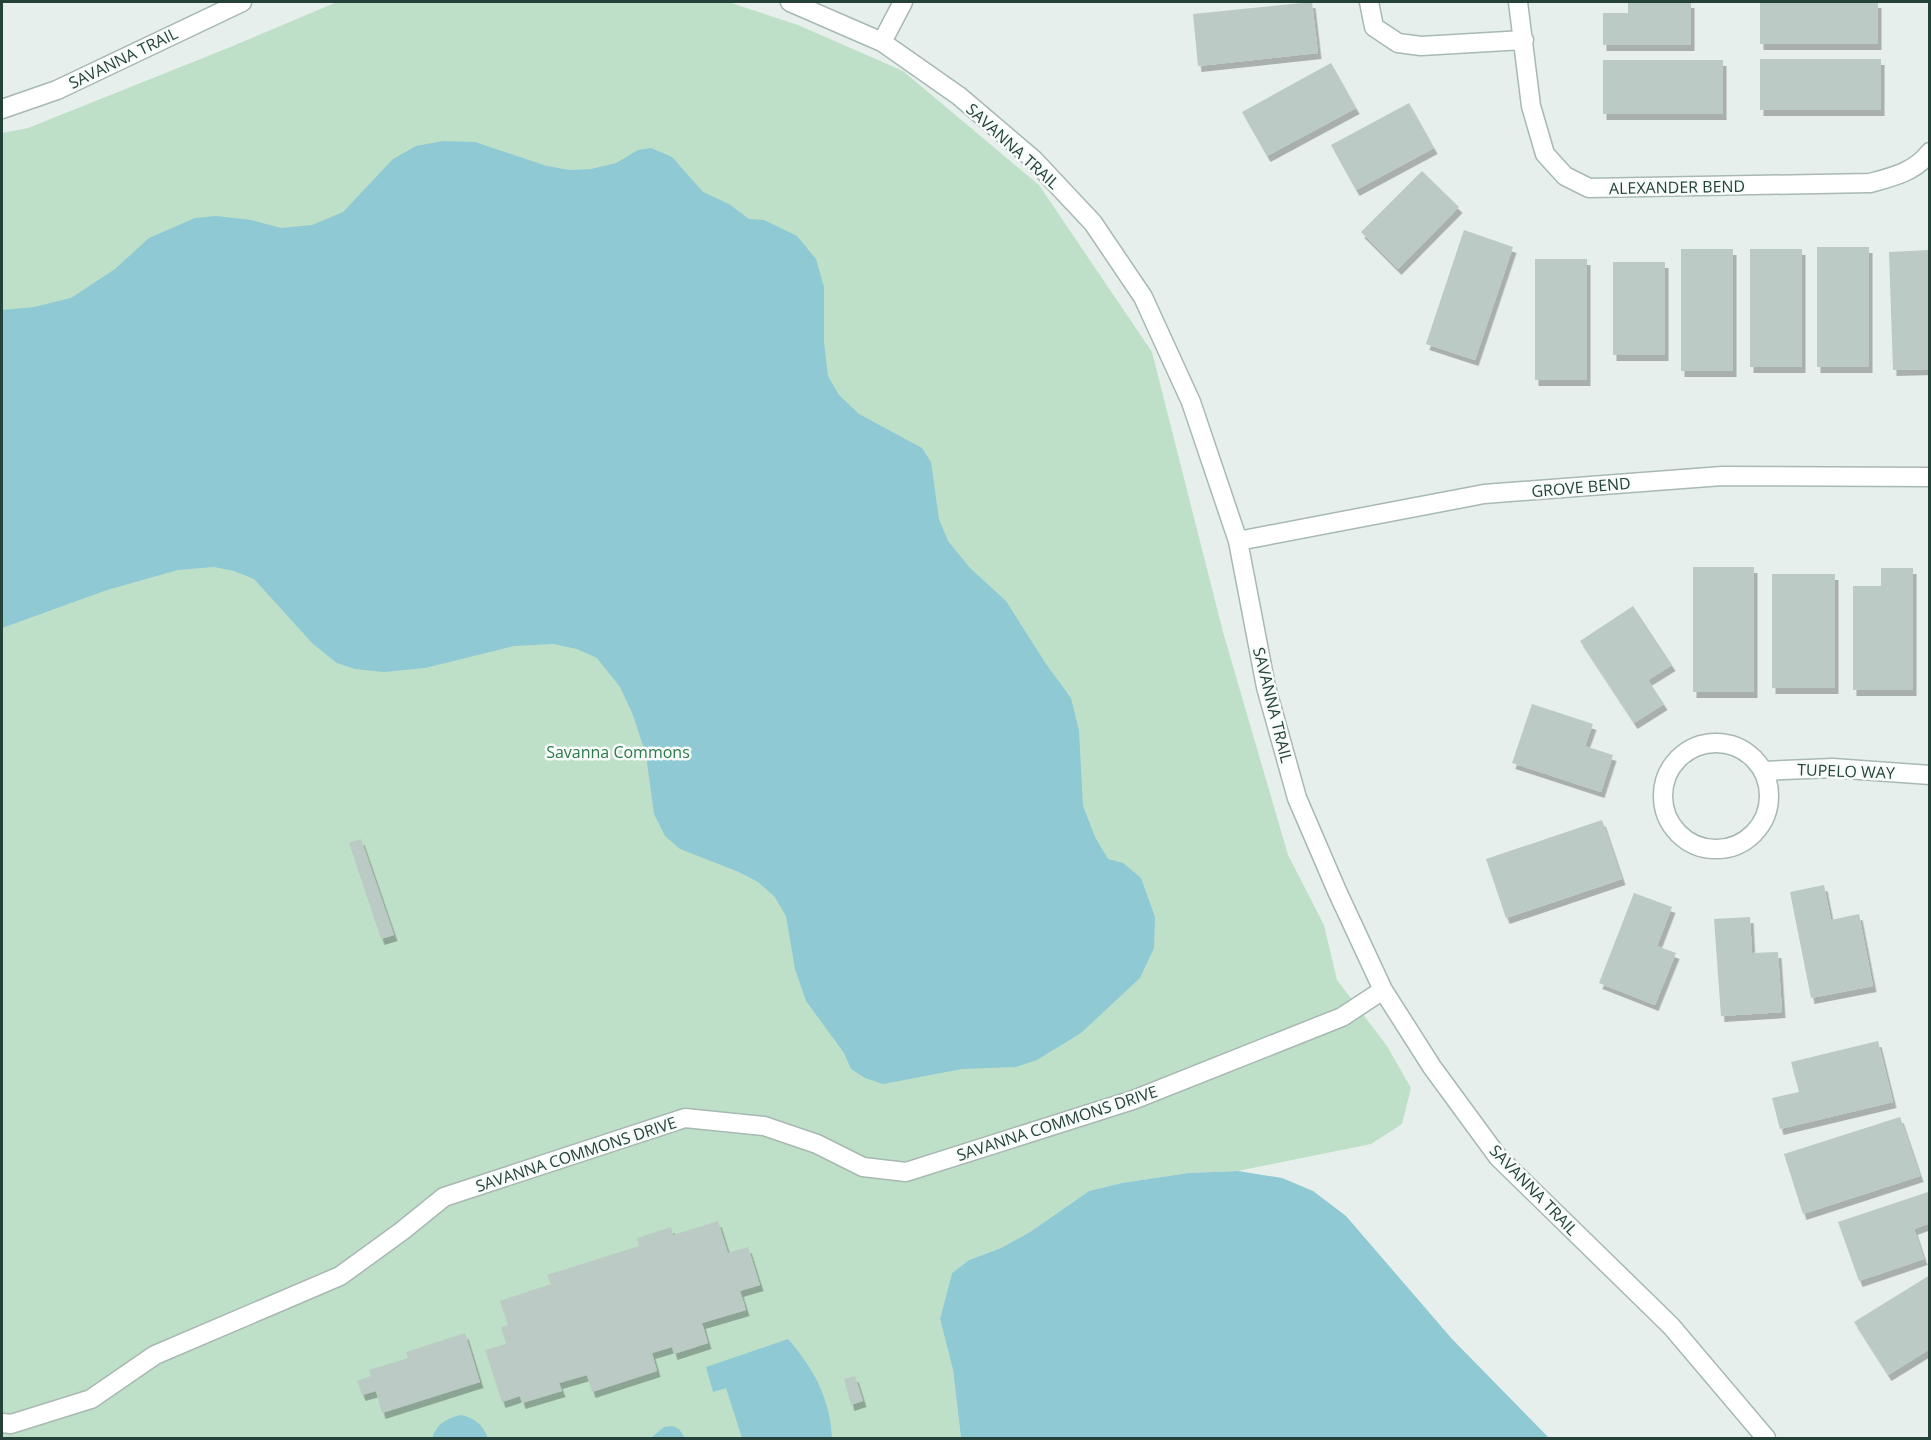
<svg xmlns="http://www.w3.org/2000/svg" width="1931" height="1440" font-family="'Open Sans',sans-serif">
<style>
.green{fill:#bfe0c8}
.water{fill:#8ec9d4}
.building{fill:#bbcac4;filter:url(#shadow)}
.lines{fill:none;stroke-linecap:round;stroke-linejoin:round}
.minor-casing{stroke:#a8b8b2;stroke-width:21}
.minor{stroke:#fff;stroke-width:18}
.labels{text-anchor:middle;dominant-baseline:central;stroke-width:5;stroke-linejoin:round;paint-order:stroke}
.street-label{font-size:16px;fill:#24423a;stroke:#f7fbf9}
.park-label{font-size:16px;fill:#2d7a4b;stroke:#f7fbf9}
</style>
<defs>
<filter id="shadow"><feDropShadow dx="3.5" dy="6" stdDeviation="0" flood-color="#0004"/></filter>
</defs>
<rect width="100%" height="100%" fill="#e6efeb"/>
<path class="green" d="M 337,2 L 728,2 L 798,25 L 903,71 L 1039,185 L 1152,352 L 1223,632 L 1288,855 L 1324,925 L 1337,980 L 1387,1046 L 1411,1088 L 1402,1124 L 1371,1144 L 1238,1171 L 1188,1173 L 1122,1183 L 1089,1191 L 1030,1232 L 1001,1248 L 969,1260 L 952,1273 L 940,1319 L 953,1370 L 961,1438 L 2,1438 L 2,133 L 28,128 L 228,48 Z"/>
<path class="water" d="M 443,141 L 475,142 L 547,166 L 569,170 L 591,169 L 616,163 L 638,150 L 651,148 L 672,157 L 703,192 L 729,204 L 749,219 L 764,220 L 797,236 L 816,259 L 824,287 L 824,342 L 828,376 L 839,395 L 859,414 L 922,448 L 931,462 L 939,519 L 948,541 L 970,568 L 1006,601 L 1046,664 L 1071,698 L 1079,731 L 1083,806 L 1095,837 L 1108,859 L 1123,863 L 1141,878 L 1155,917 L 1154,948 L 1140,978 L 1081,1033 L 1037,1060 L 1016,1067 L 962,1069 L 883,1084 L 865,1078 L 851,1069 L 844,1053 L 806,1001 L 795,969 L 786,916 L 774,896 L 758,882 L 739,872 L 680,849 L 665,836 L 654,814 L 646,755 L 633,715 L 620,687 L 597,658 L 577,649 L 553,644 L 514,646 L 425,668 L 384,672 L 355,669 L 337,663 L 313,644 L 254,579 L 234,571 L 214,567 L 178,570 L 107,590 L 2,628 L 2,310 L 34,307 L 71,298 L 115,269 L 149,238 L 195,218 L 216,216 L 251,220 L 281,228 L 312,225 L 343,212 L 393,159 L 416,146 Z
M 1238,1171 L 1282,1178 L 1313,1191 L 1346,1216 L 1452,1339 L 1549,1438 L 961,1438 L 953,1370 L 940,1319 L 952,1273 L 969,1260 L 1001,1248 L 1030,1232 L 1089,1191 L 1122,1183 L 1188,1173 Z
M 788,1339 C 814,1369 830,1398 832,1438 L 742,1438 L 726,1388 L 713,1392 L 706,1367 Z
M 461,1415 C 475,1418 483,1425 488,1438 L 432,1438 C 437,1424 446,1418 461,1415 Z
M 673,1426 L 679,1429 L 685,1438 L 651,1438 L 664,1427 Z"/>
<path class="building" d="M 1312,2 L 1318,53 L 1198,66 L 1193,14 Z
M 1628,2 L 1691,2 L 1691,45 L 1603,45 L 1603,13 L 1628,13 Z
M 1760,2 L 1878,2 L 1878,44 L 1760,44 Z
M 1760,59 L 1881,59 L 1881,110 L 1760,110 Z
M 1603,60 L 1723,60 L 1723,114 L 1603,114 Z
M 1331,63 L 1356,108 L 1267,156 L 1242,112 Z
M 1409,103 L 1434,148 L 1356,190 L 1331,145 Z
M 1422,171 L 1459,207 L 1398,269 L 1361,232 Z
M 1464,230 L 1513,247 L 1475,360 L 1426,344 Z
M 1817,247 L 1869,247 L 1869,367 L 1817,367 Z
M 1681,249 L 1733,249 L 1733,371 L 1681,371 Z
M 1750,249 L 1802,249 L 1802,367 L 1750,367 Z
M 1930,250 L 1930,369 L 1893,370 L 1889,252 Z
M 1535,259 L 1587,259 L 1587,380 L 1535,380 Z
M 1613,262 L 1665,262 L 1665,355 L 1613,355 Z
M 1693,567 L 1754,567 L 1754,692 L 1693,692 Z
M 1881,568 L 1913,568 L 1913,690 L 1853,690 L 1853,586 L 1881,586 Z
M 1772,574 L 1835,574 L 1835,688 L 1772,688 Z
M 1633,606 L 1672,665 L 1648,680 L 1664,704 L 1634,723 L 1580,641 Z
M 1532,704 L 1593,724 L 1585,746 L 1613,755 L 1601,792 L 1512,763 Z
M 1602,820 L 1622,879 L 1506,918 L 1486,859 Z
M 361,839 L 394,935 L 381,939 L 349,843 Z
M 1824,885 L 1831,920 L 1859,914 L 1873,986 L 1811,998 L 1790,892 Z
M 1634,893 L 1672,907 L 1657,946 L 1676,953 L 1655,1005 L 1599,983 Z
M 1750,917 L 1752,953 L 1778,952 L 1782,1012 L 1721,1016 L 1714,919 Z
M 1878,1041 L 1893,1102 L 1780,1129 L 1772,1098 L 1799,1092 L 1791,1062 Z
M 1900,1117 L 1920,1176 L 1803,1214 L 1784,1154 Z
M 1928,1192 L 1930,1197 L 1930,1223 L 1914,1229 L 1924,1259 L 1859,1281 L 1838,1222 Z
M 718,1221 L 728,1253 L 748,1247 L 760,1285 L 740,1291 L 746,1310 L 702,1323 L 708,1343 L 674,1354 L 672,1347 L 652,1353 L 657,1371 L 592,1392 L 587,1375 L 559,1383 L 562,1391 L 522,1403 L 520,1396 L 502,1402 L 485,1350 L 506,1344 L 501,1327 L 508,1325 L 500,1301 L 551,1284 L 547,1275 L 639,1246 L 637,1238 L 671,1227 L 673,1235 Z
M 1930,1275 L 1930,1349 L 1888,1375 L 1854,1322 Z
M 465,1333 L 480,1382 L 382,1413 L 376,1391 L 362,1395 L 357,1381 L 371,1376 L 369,1370 L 408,1358 L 406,1352 Z
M 855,1376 L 863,1401 L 851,1405 L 844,1379 Z"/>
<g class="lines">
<defs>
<path id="minor" d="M 790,2 L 882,42 L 959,96 L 1033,159 L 1093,223 L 1143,297 L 1191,402 L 1238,541 L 1266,687 L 1297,798 L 1337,891 L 1383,990 L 1432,1067 L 1498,1157 L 1671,1326 L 1766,1438
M 1369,2 L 1374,27 L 1398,43 L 1421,46 L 1524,40
M 1518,2 L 1531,106 L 1545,154 L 1565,176 L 1589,188 L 1870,183 C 1892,177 1915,172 1930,152
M 882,42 L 903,2
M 2,109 L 57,90 L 242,2
M 1238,541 L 1484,494 L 1722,476 L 1930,477
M1663 796a53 53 0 1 1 106 0a53 53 0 1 1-106 0Z
M 1763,771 L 1833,768 L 1930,775
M 2,1423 L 11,1424 L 91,1399 L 155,1355 L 340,1276 L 402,1231 L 444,1197 L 685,1118 L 764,1126 L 817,1144 L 863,1167 L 906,1172 L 1133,1100 L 1342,1017 L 1383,990"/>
</defs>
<use href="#minor" class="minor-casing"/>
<use href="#minor" class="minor"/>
</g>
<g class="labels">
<g class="street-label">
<text transform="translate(123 58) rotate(-26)">SAVANNA TRAIL</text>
<text transform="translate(1013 146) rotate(42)">SAVANNA TRAIL</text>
<text transform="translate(1677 187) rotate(-1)">ALEXANDER BEND</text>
<text transform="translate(1581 487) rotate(-5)">GROVE BEND</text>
<text transform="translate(1273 705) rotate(76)">SAVANNA TRAIL</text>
<text transform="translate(1846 771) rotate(2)">TUPELO WAY</text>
<text transform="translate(1057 1123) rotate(-18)">SAVANNA COMMONS DRIVE</text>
<text transform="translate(576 1154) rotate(-18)">SAVANNA COMMONS DRIVE</text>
<text transform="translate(1534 1190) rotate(46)">SAVANNA TRAIL</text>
</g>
<g class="park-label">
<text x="618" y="752">Savanna Commons</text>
</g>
</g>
<rect width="1931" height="1440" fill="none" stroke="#24423a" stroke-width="6"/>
</svg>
